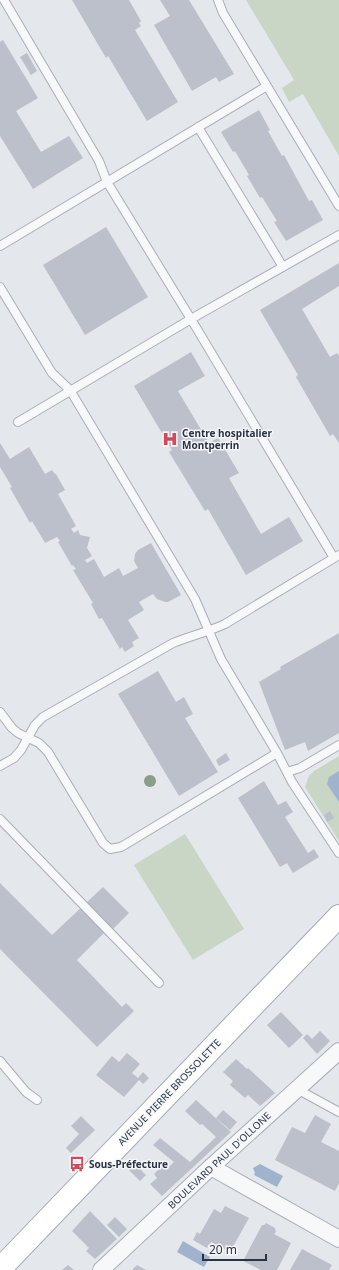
<svg xmlns="http://www.w3.org/2000/svg" width="339" height="1270" font-family="'Noto Sans',sans-serif">
<style>
.green{fill:#c9d6c5}
.water{fill:#9fb4cc}
.building{fill:#bbc0ca}
.lines{fill:none;stroke-linecap:round;stroke-linejoin:round}
.lane-casing{stroke:#a9aeb7;stroke-width:10}
.street-casing{stroke:#a9aeb7;stroke-width:18}
.primary-casing{stroke:#a3abb8;stroke-width:24}
.lane{stroke:#f7f8fa;stroke-width:8}
.street{stroke:#f7f8fa;stroke-width:16}
.primary{stroke:#fff;stroke-width:22}
.tree{fill:#899d89}
.labels{text-anchor:middle;dominant-baseline:central;stroke-width:3;stroke-linejoin:round;paint-order:stroke}
.poi-label{font-size:10px;font-weight:bold;fill:#2b3445;stroke:#f4f6f9;text-anchor:start}
.street-label{font-size:10px;fill:#2b3445;stroke:#f4f6f9}
</style>
<rect width="100%" height="100%" fill="#e4e7ec"/>
<path class="green" d="M 246,0 L 339,0 L 339,156 L 303,94 L 289,102 L 282,88 L 294,80 Z
M 339,756 L 339,841 L 305,787 L 309,776 L 314,771 Z
M 185,834 L 244,929 L 193,960 L 134,865 Z"/>
<path class="water" d="M 339,771 L 339,802 L 327,784 L 329,777 Z
M 260,1164 L 283,1176 L 277,1187 L 254,1175 L 255,1173 L 253,1168 Z
M 183,1241 L 210,1257 L 204,1267 L 177,1252 Z"/>
<path class="building" d="M 72,0 L 129,0 L 141,21 L 139,23 L 141,26 L 135,30 L 178,102 L 147,121 L 108,56 L 106,58 Z
M 160,0 L 189,0 L 234,74 L 219,82 L 216,77 L 192,91 L 154,25 L 170,16 Z
M 3,40 L 38,98 L 16,111 L 41,152 L 69,136 L 83,158 L 33,189 L 0,136 L 0,42 Z
M 27,53 L 37,71 L 31,75 L 20,57 Z
M 259,110 L 270,130 L 268,131 L 282,156 L 284,155 L 309,201 L 312,200 L 323,220 L 286,241 L 274,222 L 277,221 L 262,197 L 260,198 L 247,176 L 249,175 L 235,151 L 233,152 L 221,132 Z
M 106,227 L 148,297 L 85,335 L 43,265 Z
M 339,263 L 339,286 L 302,309 L 330,357 L 337,353 L 339,356 L 339,443 L 333,434 L 330,436 L 296,377 L 298,375 L 260,310 Z
M 191,352 L 205,376 L 178,391 L 209,443 L 218,438 L 239,473 L 229,478 L 261,534 L 289,517 L 303,541 L 246,575 L 208,509 L 205,511 L 169,452 L 172,450 L 134,386 Z
M 0,443 L 10,459 L 29,447 L 45,474 L 52,470 L 55,474 L 56,474 L 65,490 L 58,494 L 76,526 L 71,529 L 74,533 L 78,530 L 80,535 L 90,537 L 87,548 L 92,556 L 85,560 L 87,563 L 94,559 L 104,577 L 119,568 L 123,576 L 138,568 L 134,561 L 135,554 L 138,550 L 151,543 L 181,595 L 168,602 L 165,602 L 157,599 L 153,594 L 139,602 L 144,610 L 128,620 L 139,638 L 132,642 L 134,646 L 125,652 L 122,647 L 120,649 L 102,618 L 99,619 L 91,604 L 93,603 L 73,570 L 76,569 L 73,565 L 72,566 L 58,542 L 60,541 L 57,537 L 45,543 L 32,521 L 30,523 L 10,488 L 12,487 L 0,467 Z
M 339,633 L 339,733 L 308,751 L 305,742 L 285,750 L 259,682 L 281,669 L 280,667 Z
M 158,671 L 176,702 L 184,697 L 193,714 L 185,718 L 218,772 L 179,796 L 118,694 Z
M 226,753 L 230,760 L 219,766 L 216,760 Z
M 264,781 L 278,805 L 286,801 L 293,812 L 285,817 L 308,853 L 314,849 L 319,857 L 293,873 L 287,863 L 280,867 L 238,798 Z
M 330,811 L 334,818 L 327,822 L 324,815 Z
M 0,883 L 52,935 L 103,887 L 129,913 L 106,936 L 104,933 L 77,960 L 122,1007 L 126,1003 L 134,1011 L 97,1047 L 0,949 Z
M 281,1012 L 303,1035 L 289,1048 L 267,1025 Z
M 320,1031 L 330,1041 L 317,1054 L 303,1038 L 307,1034 L 312,1039 Z
M 127,1053 L 140,1064 L 132,1073 L 138,1078 L 143,1072 L 149,1078 L 143,1084 L 139,1080 L 124,1097 L 96,1075 L 112,1056 L 119,1062 Z
M 236,1059 L 247,1069 L 248,1068 L 275,1093 L 260,1106 L 248,1095 L 245,1098 L 230,1085 L 233,1081 L 223,1072 Z
M 196,1100 L 231,1132 L 162,1196 L 150,1184 L 157,1178 L 154,1174 L 162,1166 L 166,1170 L 174,1162 L 153,1145 L 160,1138 L 190,1162 L 216,1137 L 202,1124 L 200,1125 L 185,1111 Z
M 223,1110 L 237,1122 L 230,1130 L 216,1118 Z
M 315,1115 L 331,1124 L 321,1142 L 339,1151 L 339,1183 L 335,1191 L 275,1160 L 292,1127 L 305,1133 Z
M 81,1116 L 95,1130 L 71,1153 L 66,1148 L 79,1134 L 71,1126 Z
M 135,1164 L 146,1175 L 140,1181 L 129,1170 Z
M 225,1206 L 249,1218 L 230,1252 L 211,1242 L 207,1248 L 193,1240 L 197,1232 L 200,1234 L 214,1209 L 221,1213 Z
M 90,1211 L 117,1239 L 95,1259 L 86,1251 L 89,1248 L 72,1231 Z
M 115,1217 L 127,1229 L 119,1237 L 107,1225 Z
M 266,1223 L 275,1228 L 276,1232 L 274,1234 L 291,1243 L 277,1270 L 261,1270 L 243,1261 L 262,1225 L 264,1225 Z
M 302,1249 L 332,1265 L 329,1270 L 290,1270 Z
M 68,1265 L 74,1270 L 62,1270 Z
M 137,1265 L 146,1270 L 132,1270 Z"/>
<g class="lines">
<defs>
<path id="lane" d="M 4,0 L 99,161 L 107,182 L 194,324 L 334,558
M 218,0 L 223,13 L 339,206
M 198,127 L 283,267
M 0,246 L 267,86
M 0,287 L 52,373 L 70,390 L 195,599 L 221,659 L 277,753 L 121,847 L 110,849 L 103,843 L 48,752 L 39,743 L 18,733 L 12,728 L 0,712
M 18,422 L 191,319 L 339,235
M 277,753 L 292,782 L 339,853
M 0,766 L 14,758 L 21,750 L 35,725 L 43,717 L 173,643 C 190,636 208,632 225,624 L 339,555
M 287,772 L 300,768 L 339,745
M 0,819 L 159,983
M 0,1061 L 26,1092 L 37,1100
M 297,1089 L 339,1112"/>
<path id="street" d="M 211,1167 L 339,1239
M 101,1270 L 211,1167 L 339,1051"/>
<path id="primary" d="M 0,1269 L 339,916"/>
</defs>
<use href="#lane" class="lane-casing"/>
<use href="#street" class="street-casing"/>
<use href="#primary" class="primary-casing"/>
<use href="#lane" class="lane"/>
<use href="#street" class="street"/>
<use href="#primary" class="primary"/>
</g>
<circle class="tree" cx="150" cy="781" r="6"/>
<defs>
<symbol id="hospital-bare" viewBox="-9 -9 18 18"><path d="M-5-5h3v3.5h4V-5h3V5h-3V1.5h-4V5h-3Z" fill="#d1495b" stroke="#f4f6f9" stroke-width="2.5" paint-order="stroke"/></symbol>
<symbol id="bus-bare" viewBox="-9 -9 18 18"><path d="M-5-6H5V4H4V6H2V4H-2V6H-4V4H-5ZM-3.5-4V0h7V-4ZM-3.5 1.2v1.5H-2V1.2ZM2 1.2v1.5H3.5V1.2Z" fill="#d1495b" stroke="#f4f6f9" stroke-width="2.5" paint-order="stroke"/></symbol>
</defs>
<g fill-rule="evenodd">
<use href="#hospital-bare" x="159" y="428" width="22" height="22"/>
<use href="#bus-bare" x="66" y="1153" width="22" height="22"/>
</g>
<g class="labels">
<g class="poi-label">
<text x="182" y="433">Centre hospitalier<tspan x="182" dy="12">Montperrin</tspan></text>
<text x="89" y="1164">Sous-Préfecture</text>
</g>
<g class="street-label">
<text transform="translate(169 1092) rotate(-46)">AVENUE PIERRE BROSSOLETTE</text>
<text transform="translate(219 1160) rotate(-43)">BOULEVARD PAUL D'OLLONE</text>
</g>
</g>
<path d="M203 1254v6h63v-6" fill="none" stroke="#2b3445" stroke-width="2"/>
<text x="209" y="1254" font-size="12" fill="#2b3445" stroke="#f4f6f9" stroke-width="3" paint-order="stroke">20 m</text>
</svg>
